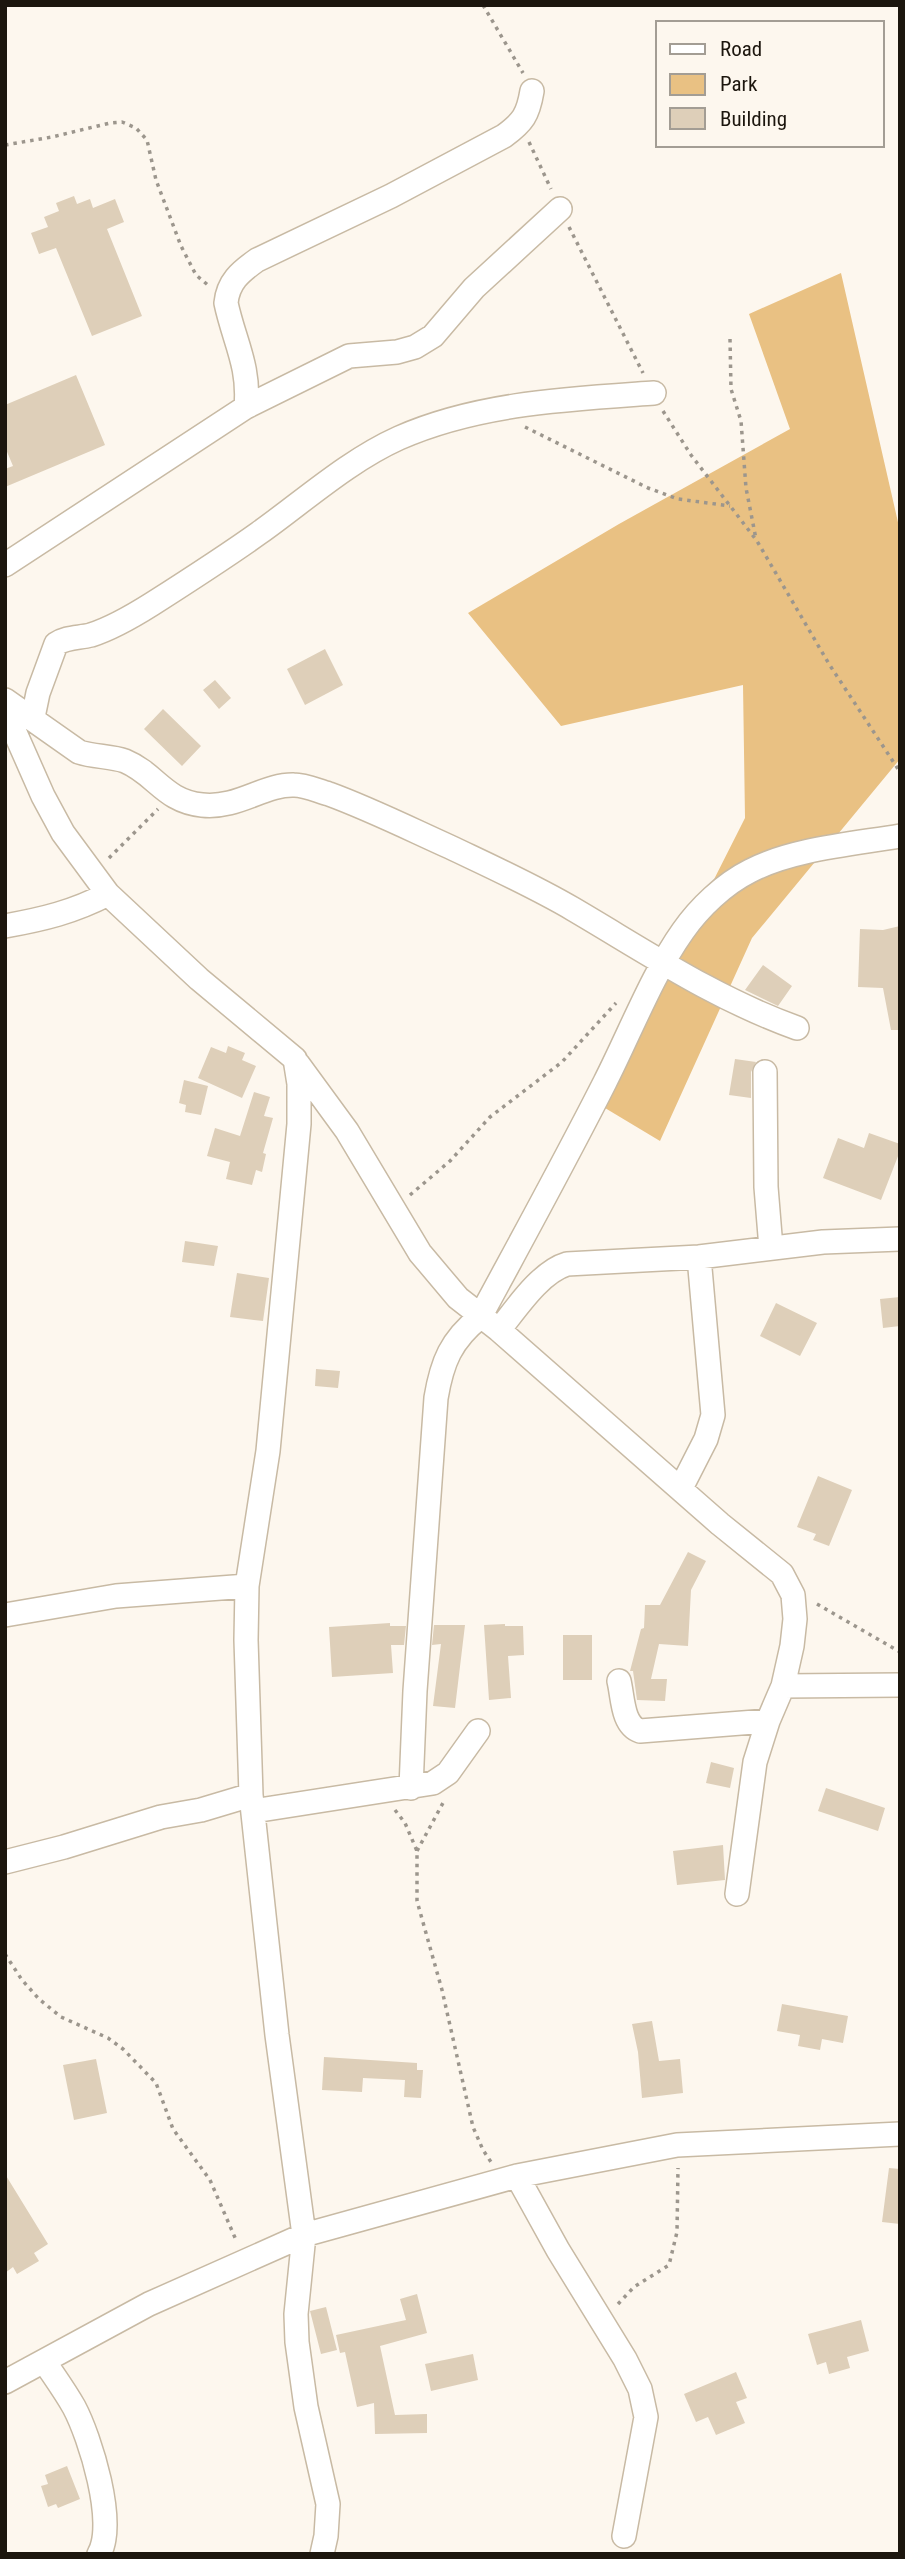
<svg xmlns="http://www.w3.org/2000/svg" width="905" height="2559" font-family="'Roboto Condensed',sans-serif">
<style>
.green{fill:#e9c183}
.building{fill:#decfb9}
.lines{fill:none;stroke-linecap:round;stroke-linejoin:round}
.minor-casing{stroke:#c8baa4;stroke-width:26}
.path{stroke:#9c968d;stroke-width:3.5;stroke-dasharray:3.5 5;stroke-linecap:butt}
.minor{stroke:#fff;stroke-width:23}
</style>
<rect width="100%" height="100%" fill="#fdf7ee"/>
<path class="green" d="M 841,273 L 900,531 L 900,759 L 752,938 L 660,1141 L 600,1105 L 745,818 L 743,685 L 561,726 L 468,613 L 619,524 L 790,429 L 749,314 Z"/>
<path class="building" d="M 74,196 L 77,204 L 90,199 L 93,208 L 115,199 L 124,222 L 107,229 L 142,316 L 92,336 L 56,248 L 39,254 L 31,233 L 48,227 L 44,217 L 59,211 L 56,203 Z
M 76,375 L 105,445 L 5,487 L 5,469 L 13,466 L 5,447 L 5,405 Z
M 325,649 L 343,685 L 305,705 L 287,669 Z
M 215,680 L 231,698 L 219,709 L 203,690 Z
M 163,709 L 201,746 L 182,766 L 144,729 Z
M 900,926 L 900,1030 L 891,1030 L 883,988 L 858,987 L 860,929 L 883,930 Z
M 763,965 L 792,986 L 778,1006 L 745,990 Z
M 228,1046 L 245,1053 L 242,1060 L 256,1066 L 242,1098 L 198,1078 L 211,1047 L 226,1053 Z
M 735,1059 L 756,1062 L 751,1072 L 751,1098 L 729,1095 Z
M 184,1080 L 208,1086 L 201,1115 L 185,1112 L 186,1105 L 179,1103 Z
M 254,1092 L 270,1097 L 264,1116 L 273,1118 L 263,1153 L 266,1154 L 262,1172 L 256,1170 L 252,1185 L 226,1179 L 230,1162 L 207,1156 L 215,1128 L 240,1136 Z
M 869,1133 L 900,1144 L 900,1151 L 881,1200 L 823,1178 L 838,1138 L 864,1148 Z
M 185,1241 L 218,1246 L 214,1266 L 182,1262 Z
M 237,1273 L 269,1278 L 263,1321 L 230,1317 Z
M 900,1297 L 900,1326 L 883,1328 L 880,1299 Z
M 776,1303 L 817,1323 L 800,1356 L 760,1336 Z
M 316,1369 L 340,1371 L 338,1388 L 315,1386 Z
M 818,1476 L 852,1490 L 829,1546 L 813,1540 L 816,1534 L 797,1527 Z
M 688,1552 L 706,1561 L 691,1590 L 688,1646 L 659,1644 L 651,1679 L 667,1679 L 665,1701 L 637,1700 L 633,1671 L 630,1671 L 641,1629 L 644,1628 L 645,1605 L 660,1605 Z
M 390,1623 L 390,1626 L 406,1626 L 404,1645 L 391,1645 L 393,1673 L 332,1677 L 329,1627 Z
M 505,1624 L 505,1626 L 523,1626 L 524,1655 L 508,1656 L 511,1698 L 489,1700 L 484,1625 Z
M 434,1625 L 465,1625 L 455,1708 L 433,1706 L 441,1644 L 432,1645 Z
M 563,1635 L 592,1635 L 592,1680 L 563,1680 Z
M 711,1762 L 734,1768 L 730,1788 L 706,1783 Z
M 826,1788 L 885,1808 L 878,1831 L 818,1811 Z
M 723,1845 L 725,1880 L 677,1885 L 673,1851 Z
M 782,2004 L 848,2016 L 843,2043 L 822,2039 L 820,2050 L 798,2046 L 800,2035 L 777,2031 Z
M 652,2021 L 659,2061 L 680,2059 L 683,2093 L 642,2098 L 638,2052 L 632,2024 Z
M 324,2057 L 417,2063 L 417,2070 L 423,2070 L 421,2098 L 404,2097 L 405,2080 L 363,2078 L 362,2092 L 322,2090 Z
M 96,2059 L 107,2113 L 74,2120 L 63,2065 Z
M 889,2168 L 900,2169 L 900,2224 L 882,2222 Z
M 5,2174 L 48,2244 L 34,2253 L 39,2261 L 17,2274 L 13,2267 L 5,2273 Z
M 417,2294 L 427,2333 L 380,2346 L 395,2415 L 427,2414 L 427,2433 L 375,2434 L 374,2403 L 357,2407 L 345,2352 L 340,2353 L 336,2335 L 406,2320 L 400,2299 Z
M 326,2307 L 337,2350 L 321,2354 L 310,2311 Z
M 861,2320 L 869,2351 L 847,2357 L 850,2368 L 829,2374 L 826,2362 L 817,2365 L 808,2334 Z
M 473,2354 L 478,2380 L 431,2391 L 425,2364 Z
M 736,2372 L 747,2398 L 736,2402 L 745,2423 L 716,2435 L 708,2417 L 696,2422 L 684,2394 Z
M 67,2466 L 80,2499 L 58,2508 L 56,2504 L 48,2507 L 41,2486 L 48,2484 L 45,2475 Z"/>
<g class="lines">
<defs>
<path id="minor" d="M 246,407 C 250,366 234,341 226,303 C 228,282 240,272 257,260 L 391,196 L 504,136 C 523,122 528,115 532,91
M 5,565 L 246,407 L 349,356 L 397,352 L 415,347 L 433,336 L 474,288 L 560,209
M 5,700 L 79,752 C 94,757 111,756 125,761 C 156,774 164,801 202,805 C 238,809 264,784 294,785 C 305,785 318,791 329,794 C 370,809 410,829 450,847 C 492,867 534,886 573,909 C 648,953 714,998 797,1028
M 5,710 L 43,796 L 63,833 L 108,894 L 199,979 L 295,1059 L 299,1084 L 299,1124 L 268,1451 L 247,1586 L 246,1640 L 251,1795 L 277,2035 L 304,2235 L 296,2314 L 297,2342 L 306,2407 L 328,2504 L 326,2536 L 322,2554
M 33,717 L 38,693 L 56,644 C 66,637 79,638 91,635 C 113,628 133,616 152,604 C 188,581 224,558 259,533 C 304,501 348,461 399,438 C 478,403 569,399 654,393
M 5,926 C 44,919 73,912 108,894
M 298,1064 L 347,1131 L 420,1253 L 458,1298 L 499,1330 L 720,1524 L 782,1574 L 793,1595 L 795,1619 L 792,1646 L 783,1686 L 768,1721 L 755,1762 L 737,1894
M 765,1072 L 766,1187 L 771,1248
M 499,1330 C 516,1309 540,1272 567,1264 L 699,1257 L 823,1242 L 900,1239
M 681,1488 L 706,1439 L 713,1415 L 699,1257
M 5,1615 L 116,1596 L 247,1586
M 619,1681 C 623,1697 622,1725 640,1731 L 768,1721
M 783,1686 L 900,1685
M 411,1788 L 415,1691 L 436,1398 C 442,1362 451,1340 480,1317 C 522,1239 565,1161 605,1082 C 629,1035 653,973 683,931 C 699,908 724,884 750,871 C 792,849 853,844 900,836
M 254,1811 L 433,1783 L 448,1773 L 478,1731
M 5,1862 L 64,1847 L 161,1817 L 201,1810 L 251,1795
M 517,2176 L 558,2250 L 625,2359 L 640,2389 L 646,2417 L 624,2536
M 44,2361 C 54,2376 65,2391 74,2407 C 90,2437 117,2523 99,2554
M 5,2382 L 149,2304 L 304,2235 L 517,2176 L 677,2145 L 900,2134"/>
</defs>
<use href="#minor" class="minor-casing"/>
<path class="path" d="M 483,5 L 523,73
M 529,142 L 551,189
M 5,145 L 52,137 L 110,123 L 122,122 L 136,128 L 147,140 L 156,180 L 181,246 L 196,275 L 209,286
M 569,227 L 643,373
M 730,339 L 731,389 L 741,421 L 746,488 L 756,539
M 663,411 L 691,455 L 757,541 L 829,664 L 900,772
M 525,427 L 648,488 L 678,499 L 730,506
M 109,858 L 158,809
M 410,1195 L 450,1161 L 490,1117 L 562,1062 L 616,1003
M 817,1604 L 900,1652
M 395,1810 L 405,1823 L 417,1851 L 417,1901 L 442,1990 L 473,2127 L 483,2150 L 491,2162
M 417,1851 L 444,1801
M 5,1954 L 22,1980 L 39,1999 L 61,2017 L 108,2038 L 123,2049 L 156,2083 L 173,2129 L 210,2180 L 236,2240
M 618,2304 L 634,2287 L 669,2265 L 677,2232 L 678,2168"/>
<use href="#minor" class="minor"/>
</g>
<rect width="905" height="2559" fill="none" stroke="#1c160e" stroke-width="14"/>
<rect x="656" y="21" width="228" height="126" fill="#fdf7ee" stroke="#a39d94" stroke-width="2"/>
<rect x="670" y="44" width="35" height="10" fill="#ffffff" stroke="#a39d94" stroke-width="2"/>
<text x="720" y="56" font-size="21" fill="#1c160e">Road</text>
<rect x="670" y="74" width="35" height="21" fill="#e9c183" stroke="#a39d94" stroke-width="2"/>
<text x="720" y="91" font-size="21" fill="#1c160e">Park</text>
<rect x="670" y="108" width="35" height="21" fill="#decfb9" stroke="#a39d94" stroke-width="2"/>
<text x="720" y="126" font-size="21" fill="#1c160e">Building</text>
</svg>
